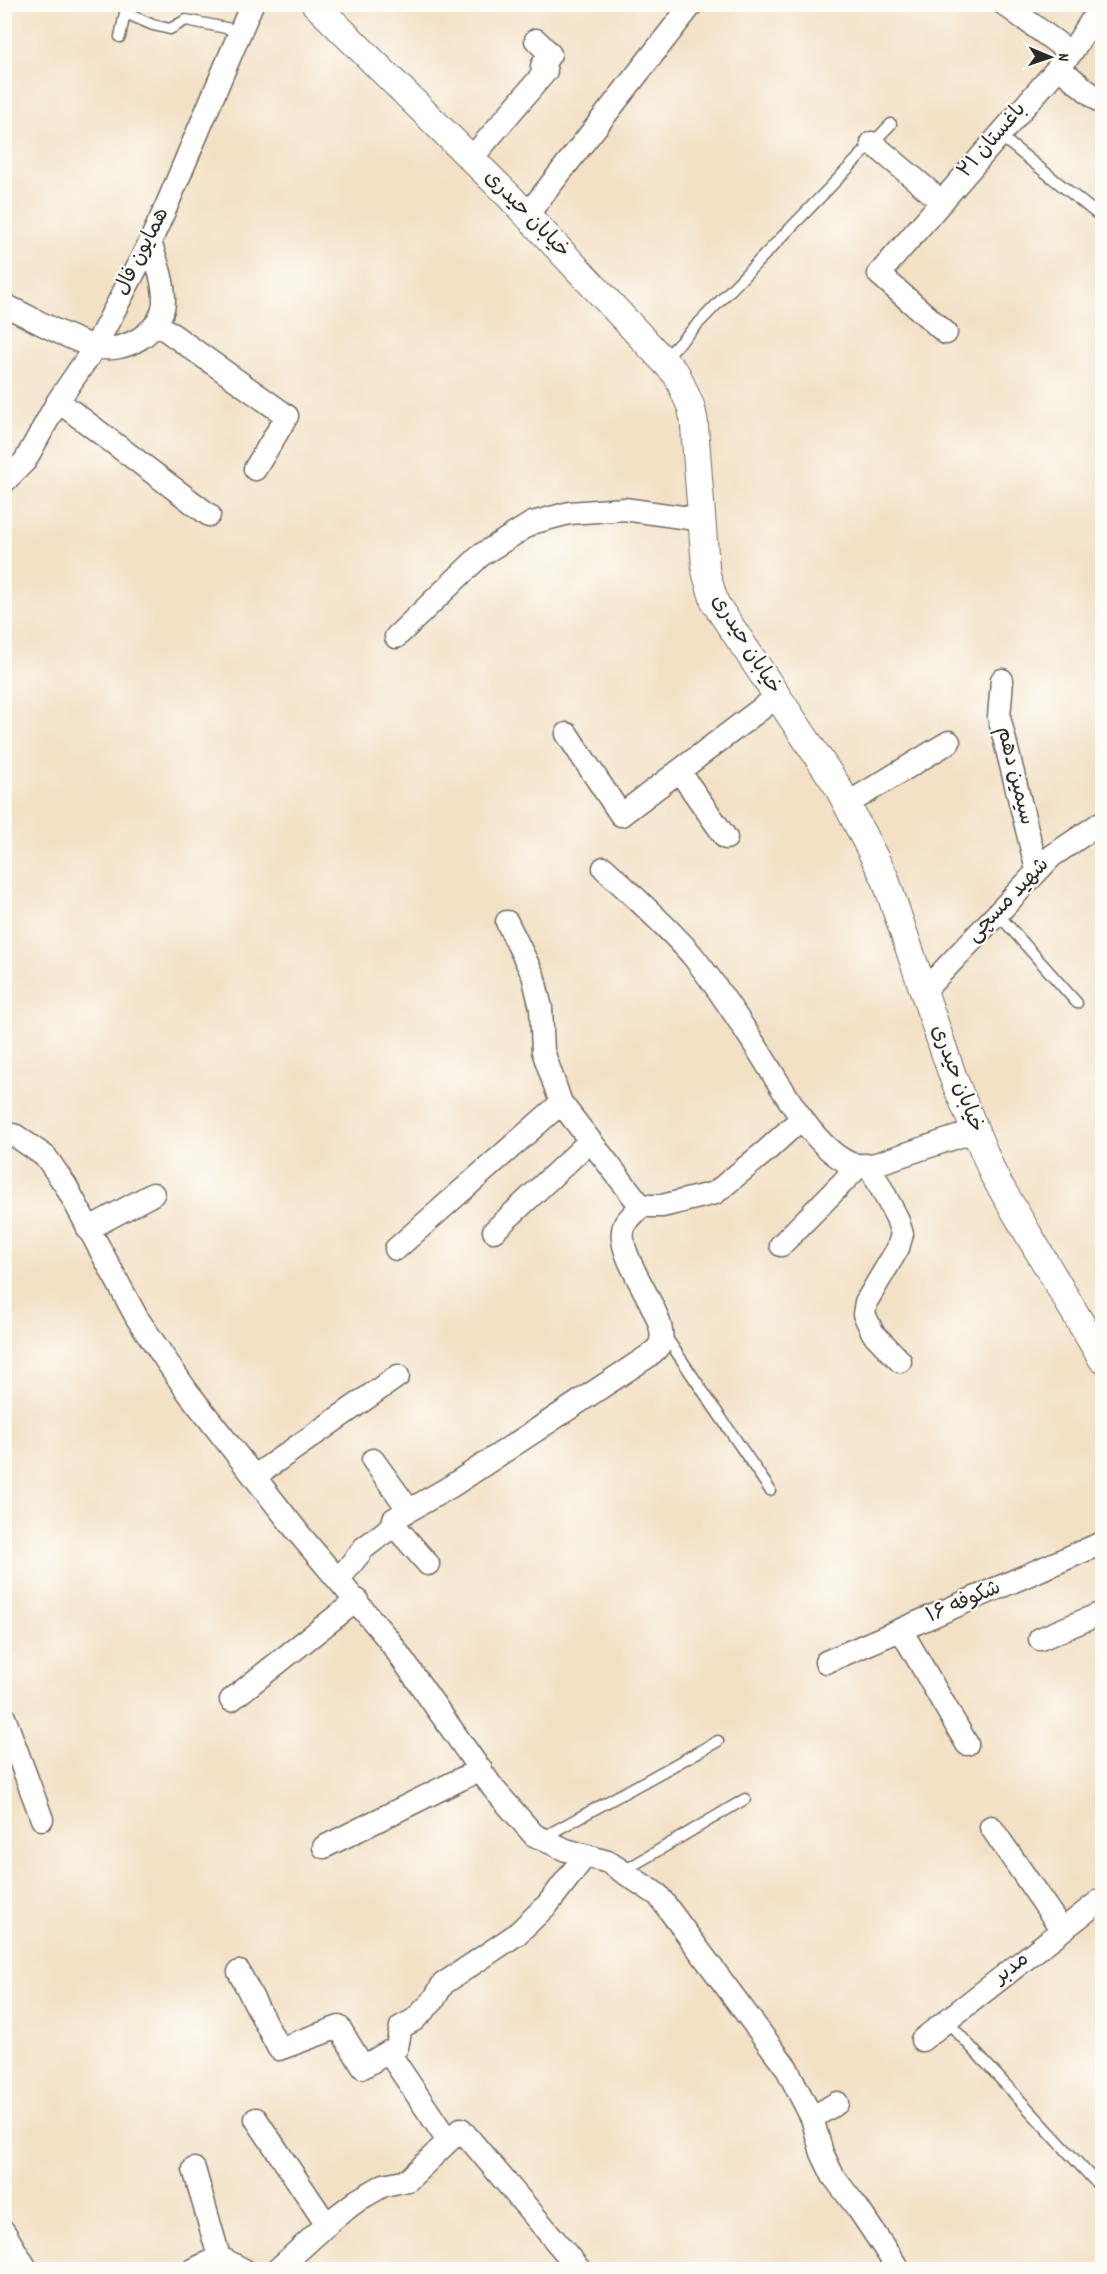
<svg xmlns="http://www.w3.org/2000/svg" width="1107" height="2274" font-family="Dekko,'Playpen Sans Arabic',sans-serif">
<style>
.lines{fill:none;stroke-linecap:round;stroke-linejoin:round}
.service-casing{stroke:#716b61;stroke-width:13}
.minor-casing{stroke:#716b61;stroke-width:25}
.tertiary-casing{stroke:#716b61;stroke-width:29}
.service{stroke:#fff;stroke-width:10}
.minor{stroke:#fff;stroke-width:22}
.tertiary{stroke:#fff;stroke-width:27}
.labels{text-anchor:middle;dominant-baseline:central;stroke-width:4.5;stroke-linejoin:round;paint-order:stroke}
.street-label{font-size:21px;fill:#2b2b2b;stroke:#fdfcf7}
</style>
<rect width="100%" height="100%" fill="#fdfcf7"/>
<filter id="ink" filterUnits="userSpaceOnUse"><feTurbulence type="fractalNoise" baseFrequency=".0167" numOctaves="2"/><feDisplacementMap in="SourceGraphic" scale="12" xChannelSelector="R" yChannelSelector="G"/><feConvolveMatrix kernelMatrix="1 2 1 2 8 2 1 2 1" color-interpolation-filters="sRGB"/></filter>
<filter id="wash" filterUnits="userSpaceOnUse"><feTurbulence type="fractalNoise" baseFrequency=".008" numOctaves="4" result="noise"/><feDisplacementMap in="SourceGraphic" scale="24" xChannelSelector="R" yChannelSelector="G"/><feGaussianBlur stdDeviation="1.35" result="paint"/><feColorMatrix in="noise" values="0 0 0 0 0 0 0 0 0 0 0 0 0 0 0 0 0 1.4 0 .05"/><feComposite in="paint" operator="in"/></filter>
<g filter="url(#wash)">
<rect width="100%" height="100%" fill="#f3e1c6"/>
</g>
<g filter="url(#ink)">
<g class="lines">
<defs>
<path id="service" d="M 120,37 L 125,13 L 153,25 L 170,29 L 186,20 L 241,31
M 999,135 L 1102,218
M 664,359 L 891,124
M 997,913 L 1077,1003
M 664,1334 L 770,1490
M 542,1838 L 718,1741
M 622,1872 L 745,1799
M 947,2021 L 1102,2189"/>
<path id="minor" d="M 1004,4 L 1071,53
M 1058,67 L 1102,103
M 872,143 L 941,201
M 471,159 L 546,71 L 542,66 L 550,54 L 536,40
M 527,215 L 692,4
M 4,305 C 33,318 63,337 93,346 C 122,356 164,332 164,300 C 164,280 156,260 150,242
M 156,323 L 287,416 L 255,469
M 946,333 L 879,274 L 1071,53 L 1102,4
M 58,401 L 209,515
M 4,482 L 25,461 L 58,401 L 95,347 L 150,242 L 166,207 L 252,4
M 396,637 L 481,555 L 532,523 L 569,513 L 624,509 L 703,520
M 1002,680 L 999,717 L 1037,870
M 567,734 L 621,815 L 778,696
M 679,771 L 726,838
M 847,804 L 949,742
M 604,868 C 633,896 665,924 692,955 C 717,986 739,1020 760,1053 C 781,1086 813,1147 849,1163 C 858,1167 867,1165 876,1164 L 975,1131
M 924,991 L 1052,856 L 1102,822
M 4,1133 L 16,1136 L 46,1157 L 66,1186 L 137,1318 L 187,1391 L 300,1535 L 388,1639 L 493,1788 L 534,1835 L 566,1850 L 608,1862 L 658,1895 L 786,2067 L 812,2118 L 822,2153 L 833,2176 L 859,2210 L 899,2270
M 869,1165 L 897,1218 L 902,1234 L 898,1248 L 866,1302 L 864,1314 L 873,1333 L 900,1361
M 641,1206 L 662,1206 L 715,1193 L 766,1151 L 802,1118
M 88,1229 L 153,1194
M 494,1231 L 590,1141
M 781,1245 L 859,1166
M 396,1249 L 561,1103
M 373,1460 L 409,1510
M 255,1476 L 398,1376
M 394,1525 L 428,1564
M 339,1579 L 364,1548 L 394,1525 L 394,1519 L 450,1487 L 647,1357 C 651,1354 658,1349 660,1344 C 672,1317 610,1254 625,1224 C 629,1218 636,1212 641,1206 L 561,1103 L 543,1051 L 541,1008 L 533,975 L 507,922
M 901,1630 L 967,1744
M 1040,1639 L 1102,1613
M 826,1662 L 1102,1543
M 231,1700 L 357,1600
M 4,1717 L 42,1819
M 991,1827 L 1062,1930
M 324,1847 L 481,1769
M 239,1972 L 279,2049 L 339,2027 L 363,2067 L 397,2047 L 401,2027 L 414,2020 L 433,2001 L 443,1984 L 517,1934 L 548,1904 L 585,1856
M 922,2040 L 1102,1899
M 389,2053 L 448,2141
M 812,2118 L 837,2103
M 256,2119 L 327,2225
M 194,2169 L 219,2257
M 4,2232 L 27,2270
M 193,2270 L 219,2257 L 244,2270
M 277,2270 L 333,2219 L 358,2200 L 384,2185 L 408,2180 L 461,2129 L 580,2270"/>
<path id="tertiary" d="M 315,4 L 510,197 L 677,375 L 691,407 L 694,420 L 706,573 L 715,603 L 838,787 L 885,878 L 953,1077 L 994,1176 L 1102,1359"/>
</defs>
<use href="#service" class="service-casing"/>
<use href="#minor" class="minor-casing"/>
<use href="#tertiary" class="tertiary-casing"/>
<use href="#service" class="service"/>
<use href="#minor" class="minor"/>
<use href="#tertiary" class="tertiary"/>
</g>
</g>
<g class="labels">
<g class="street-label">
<text transform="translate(993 141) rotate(-49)">باغستان ۲۱</text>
<text transform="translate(526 215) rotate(46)">خیابان حیدری</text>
<text transform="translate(143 252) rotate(-63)">همایون فال</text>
<text transform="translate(745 645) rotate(58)">خیابان حیدری</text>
<text transform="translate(1014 776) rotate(76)">سیمین دهم</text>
<text transform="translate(1009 901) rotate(-46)">شهید مسچی</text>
<text transform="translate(956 1079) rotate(69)">خیابان حیدری</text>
<text transform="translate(964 1603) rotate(-23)">شکوفه ۱۶</text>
<text transform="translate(1012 1969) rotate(-38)">مدبر</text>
</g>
</g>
<rect width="1107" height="2274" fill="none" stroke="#fdfcf7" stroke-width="24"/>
<g transform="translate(1050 57) rotate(92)" stroke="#fdfcf7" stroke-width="4.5" paint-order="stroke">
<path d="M0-4.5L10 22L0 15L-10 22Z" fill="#2b2b2b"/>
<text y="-9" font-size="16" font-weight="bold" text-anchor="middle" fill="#2b2b2b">N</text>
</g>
</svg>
